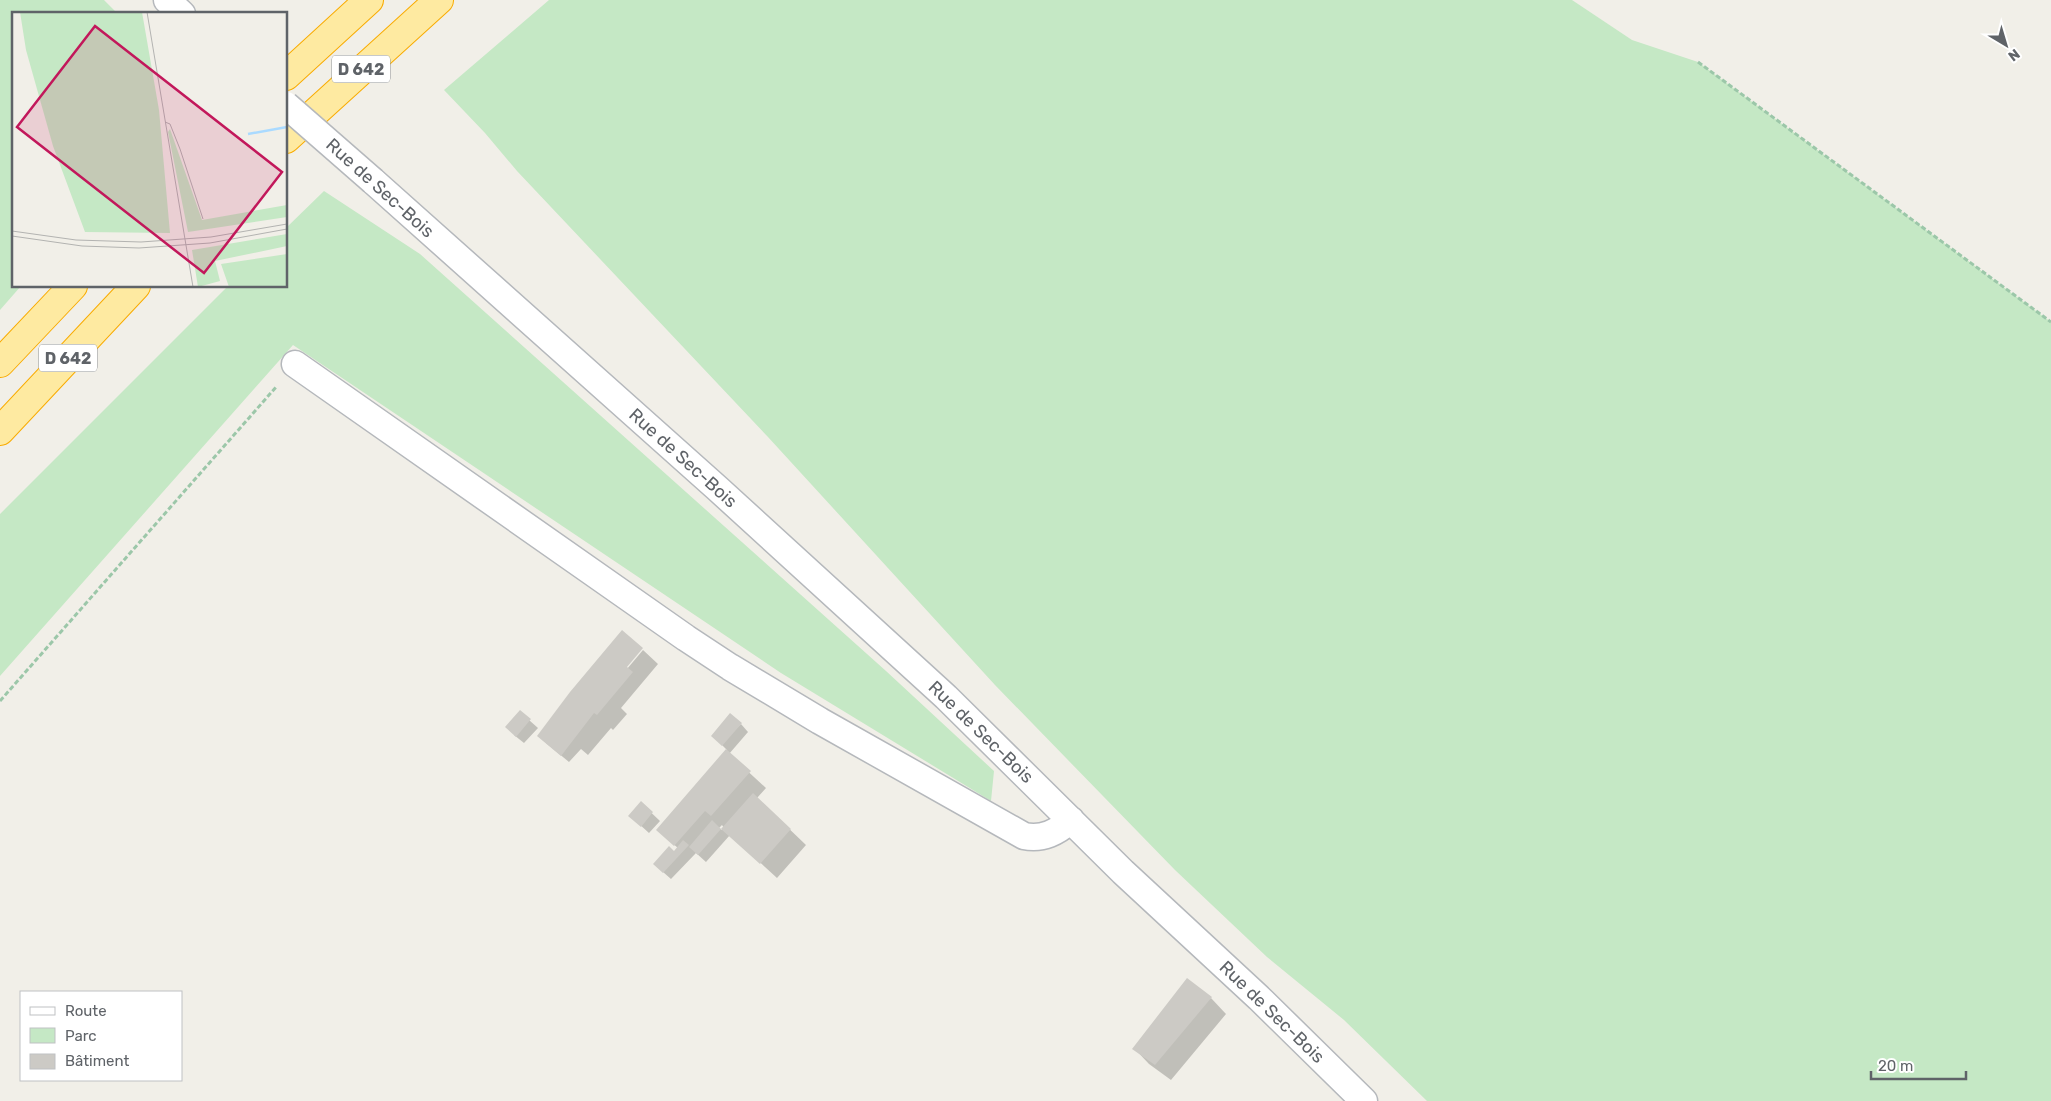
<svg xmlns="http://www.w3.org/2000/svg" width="2051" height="1101" font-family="Rubik,sans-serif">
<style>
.green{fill:#c5e8c5}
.shadow{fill:#0003;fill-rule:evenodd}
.building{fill:#cccac5}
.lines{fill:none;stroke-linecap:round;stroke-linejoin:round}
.minor-casing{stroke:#b5b8bc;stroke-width:29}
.trunk-casing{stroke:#f9ab00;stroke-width:30}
.path{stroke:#9cc7a9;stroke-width:3;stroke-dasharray:5 2.5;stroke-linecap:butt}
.minor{stroke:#fff;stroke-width:26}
.trunk{stroke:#feeaa1;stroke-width:28}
.minor-bridge-casing{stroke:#b5b8bc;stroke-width:29;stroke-linecap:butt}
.minor-bridge{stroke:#fff;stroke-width:26}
.labels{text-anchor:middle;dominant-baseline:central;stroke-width:5;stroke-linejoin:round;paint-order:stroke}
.shield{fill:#fff;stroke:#8f9295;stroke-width:1}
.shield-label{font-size:16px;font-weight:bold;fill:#5f6368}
.street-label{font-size:18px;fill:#5f6368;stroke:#fff}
.inset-river{fill:none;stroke:#aadaff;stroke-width:2.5}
.inset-road{fill:none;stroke:#b3b3b1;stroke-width:1}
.view{fill:#c2185b;fill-opacity:0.15;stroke:#c2185b;stroke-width:2.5}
.inset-edge{fill:none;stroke:#5f6368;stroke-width:2.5}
</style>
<rect width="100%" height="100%" fill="#f1efe8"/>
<path class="green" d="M 0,0 L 104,0 L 118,14 L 14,14 L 14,286 L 21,286 L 0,310 Z
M 549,0 L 1572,0 L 1632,40 L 1698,62 L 2051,322 L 2051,1101 L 1427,1101 L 1344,1020 L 1267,957 L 1175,870 L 995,685 L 768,437 L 517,171 L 485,133 L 444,90 Z
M 324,191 L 420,254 L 886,671 L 994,771 L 991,801 L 781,673 L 293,345 L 0,676 L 0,514 L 228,286 L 286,286 L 286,228 Z"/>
<path class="shadow" d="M 643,650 L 658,664 L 621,708 L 627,714 L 613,730 L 611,728 L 588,755 L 581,749 L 569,762 L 546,743 L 625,667 L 627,669 Z
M 520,712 L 538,728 L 524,743 L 514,735 Z
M 741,724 L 748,732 L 729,754 L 766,788 L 757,798 L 806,845 L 777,878 L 730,835 L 706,862 L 696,853 L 671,879 L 663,872 L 678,848 L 666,838 L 664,822 L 727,750 L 720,743 ZM 722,825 L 724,828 L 722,830 L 719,828 Z
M 641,803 L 660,821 L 649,833 L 638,823 Z
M 1211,998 L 1226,1014 L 1171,1080 L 1149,1064 L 1134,1048 Z"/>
<path class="building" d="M 622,630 L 643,648 L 627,667 L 633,672 L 597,715 L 594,713 L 561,756 L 537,736 L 570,692 Z
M 520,710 L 531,719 L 516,737 L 505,727 Z
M 730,713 L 742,723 L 722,746 L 711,736 Z
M 726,749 L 751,771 L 711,816 L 705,811 L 674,846 L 656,830 Z
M 753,793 L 791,829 L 760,864 L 721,829 L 698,855 L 689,847 L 712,820 L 721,829 Z
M 641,801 L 653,812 L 641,827 L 628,816 Z
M 683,840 L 689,845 L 663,873 L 653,864 L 669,846 L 674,851 Z
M 1187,978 L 1212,997 L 1155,1065 L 1132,1049 Z"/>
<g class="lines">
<defs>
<path id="minor" d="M 167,0 L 182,14
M 373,181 L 717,488 L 946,697 L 1123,872 L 1259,998 L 1364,1101
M 295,364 L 686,638 L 730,667 L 820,721 L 1024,836 C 1043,840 1057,832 1071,820"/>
<path id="trunk" d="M 286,76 L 369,0
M 286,139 L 439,0
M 0,363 L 73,286
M 0,431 L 136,286"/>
</defs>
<use href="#minor" class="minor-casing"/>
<use href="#trunk" class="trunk-casing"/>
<path class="path" d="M 1698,62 L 2051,322
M 0,701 L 277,386"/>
<use href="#minor" class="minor"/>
<use href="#trunk" class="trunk"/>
<defs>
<path id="minor-bridge" d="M 286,105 L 373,181"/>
</defs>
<use href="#minor-bridge" class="minor-bridge-casing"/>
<use href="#minor-bridge" class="minor-bridge"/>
</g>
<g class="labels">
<g class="shield">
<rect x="332" y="55.5" width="58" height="27" rx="4"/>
<rect x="39" y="344.5" width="58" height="27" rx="4"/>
</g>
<g class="shield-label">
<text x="361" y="69">D 642</text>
<text x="68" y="358">D 642</text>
</g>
<g class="street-label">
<text transform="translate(380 188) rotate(42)">Rue de Sec-Bois</text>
<text transform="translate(683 458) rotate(42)">Rue de Sec-Bois</text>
<text transform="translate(981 732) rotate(44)">Rue de Sec-Bois</text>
<text transform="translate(1272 1012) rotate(44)">Rue de Sec-Bois</text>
</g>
</g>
<g transform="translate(12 12)">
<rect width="275" height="275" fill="#f1efe8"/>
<path d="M 8,0 L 130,0 L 147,98 L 158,221 L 73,220 L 41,134 L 14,38 ZM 158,117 L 190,208 L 275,193 L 275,205 L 176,220 L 156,120 ZM 275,222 L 275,234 L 203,249 L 208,269 L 186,275 L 180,238 ZM 275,242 L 275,275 L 217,275 L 209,252 Z" fill="#c5e8c5"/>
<path class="inset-river" d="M 236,122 L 275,115"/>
<path class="inset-road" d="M 135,0 L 181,275M 153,110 L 158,112 L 168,137 L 191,207M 0,219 L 64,228 L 129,230 L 199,225 L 275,212M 0,224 L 70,234 L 127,236 L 198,231 L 275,217"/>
<path class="view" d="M 83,14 L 270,160 L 192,261 L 5,115 Z"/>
<rect width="275" height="275" class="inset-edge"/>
</g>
<rect x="20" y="991" width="162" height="90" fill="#ffffff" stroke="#bfc1c3"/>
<rect x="30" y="1007" width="25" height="8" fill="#ffffff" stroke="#bfc1c3"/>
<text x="65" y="1016" font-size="15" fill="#5f6368">Route</text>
<rect x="30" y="1028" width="25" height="15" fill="#c5e8c5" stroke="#bfc1c3"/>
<text x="65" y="1041" font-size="15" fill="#5f6368">Parc</text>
<rect x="30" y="1054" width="25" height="15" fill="#cccac5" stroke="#bfc1c3"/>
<text x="65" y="1066" font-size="15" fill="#5f6368">Bâtiment</text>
<g transform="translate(2006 45) rotate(142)" stroke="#ffffff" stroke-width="4" paint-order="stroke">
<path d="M0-4L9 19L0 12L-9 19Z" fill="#5f6368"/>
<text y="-8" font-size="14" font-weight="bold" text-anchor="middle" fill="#5f6368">N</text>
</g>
<path d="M1871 1071v8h95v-8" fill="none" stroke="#5f6368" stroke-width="2.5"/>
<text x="1878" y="1071" font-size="15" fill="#5f6368" stroke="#ffffff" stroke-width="4" paint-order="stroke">20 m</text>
</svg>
